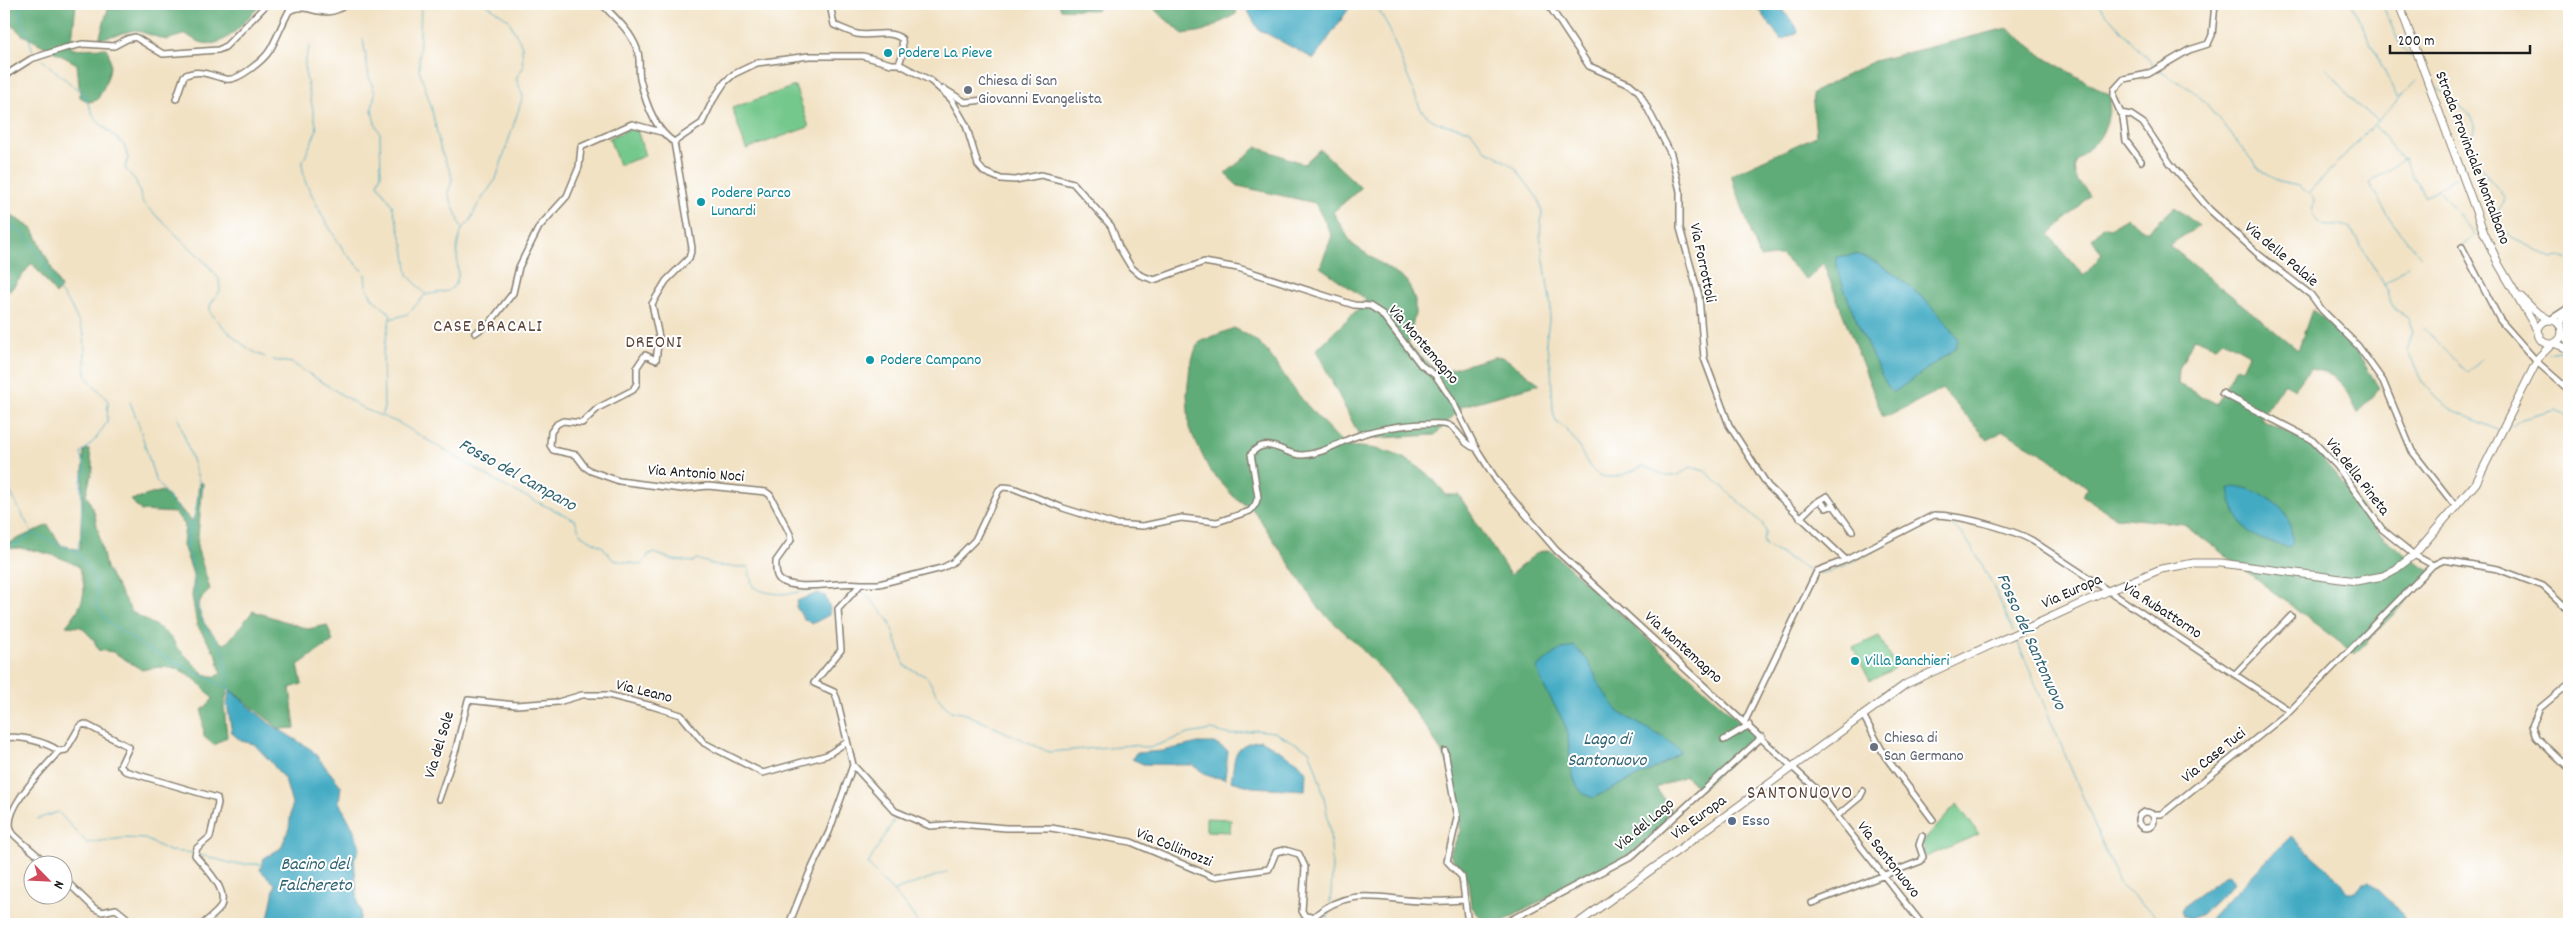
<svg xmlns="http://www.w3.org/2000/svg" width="2573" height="928" font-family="Dekko,sans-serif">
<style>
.green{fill:#74c88c;stroke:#487254}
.forest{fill:#5fac78;stroke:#3e644a;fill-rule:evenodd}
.water{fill:#43aac3;stroke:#306370}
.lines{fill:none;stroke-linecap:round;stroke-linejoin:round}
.stream{stroke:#43aac3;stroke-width:1}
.minor-casing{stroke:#877f70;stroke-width:8}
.tertiary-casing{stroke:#877f70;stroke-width:9}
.secondary-casing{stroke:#877f70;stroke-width:9}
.minor{stroke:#fff;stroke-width:5}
.tertiary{stroke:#fff;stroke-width:6}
.secondary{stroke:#fff;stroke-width:7}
.culture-dot{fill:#0f9aa8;stroke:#fff;stroke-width:2}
.worship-dot{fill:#6b7280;stroke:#fff;stroke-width:2}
.service-dot{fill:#5c6f8a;stroke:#fff;stroke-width:2}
.labels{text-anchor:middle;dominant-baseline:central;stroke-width:4;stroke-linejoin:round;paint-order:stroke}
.culture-label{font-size:16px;fill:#0d838f;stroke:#fff;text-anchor:start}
.worship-label{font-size:16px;fill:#5b616d;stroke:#fff;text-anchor:start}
.street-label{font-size:16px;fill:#1c1c1c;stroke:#fff}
.service-label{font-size:16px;fill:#4e5e75;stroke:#fff;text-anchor:start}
.neighbourhood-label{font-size:18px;letter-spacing:1px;fill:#5c463c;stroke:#fff}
.water-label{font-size:18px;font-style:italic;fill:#306370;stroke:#fff}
.quarter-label{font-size:19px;letter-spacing:1px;fill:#5c463c;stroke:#fff}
</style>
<rect width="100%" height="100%" fill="#fff"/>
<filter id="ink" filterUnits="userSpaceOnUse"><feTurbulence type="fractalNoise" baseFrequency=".02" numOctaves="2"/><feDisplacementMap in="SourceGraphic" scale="10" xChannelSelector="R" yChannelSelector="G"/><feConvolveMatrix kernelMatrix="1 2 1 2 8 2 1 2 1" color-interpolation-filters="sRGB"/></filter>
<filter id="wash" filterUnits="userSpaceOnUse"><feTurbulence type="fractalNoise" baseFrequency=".0096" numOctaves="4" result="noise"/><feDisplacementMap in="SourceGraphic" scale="20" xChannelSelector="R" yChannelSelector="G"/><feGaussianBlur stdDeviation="1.12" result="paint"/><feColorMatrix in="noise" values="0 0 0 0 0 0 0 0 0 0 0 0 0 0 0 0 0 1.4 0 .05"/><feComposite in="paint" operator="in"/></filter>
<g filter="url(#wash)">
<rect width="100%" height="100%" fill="#f2e2c4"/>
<path class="green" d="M 795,86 L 809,127 L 746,149 L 732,108 Z
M 636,126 L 645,156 L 619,165 L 609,138 Z
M 1879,636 L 1892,660 L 1894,669 L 1870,681 L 1853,648 Z
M 1957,804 L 1979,834 L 1926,857 L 1922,851 L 1925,848 L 1921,844 Z
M 1206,818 L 1231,819 L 1230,832 L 1206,831 Z"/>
<path class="forest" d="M 4,4 L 76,4 L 71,49 L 106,48 C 116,63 106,85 97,100 L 89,102 L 80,97 L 77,64 L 21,34 L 7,20 L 4,21 Z
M 97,4 L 262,4 C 239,25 220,61 186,34 L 166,40 L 135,30 L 99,39 L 109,6 Z
M 1058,4 L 1098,4 L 1098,10 L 1061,9 Z
M 1154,4 L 1237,4 L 1236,14 L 1205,31 L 1183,34 L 1156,11 Z
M 2007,28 L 2045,58 L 2111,96 C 2109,111 2108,125 2100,137 C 2092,149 2071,158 2075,174 C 2077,184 2086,187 2090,196 L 2049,235 L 2084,276 L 2102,254 L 2092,239 L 2104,226 L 2110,228 L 2127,218 L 2147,232 L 2175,207 L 2199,226 L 2169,245 L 2298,350 L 2312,310 C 2344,331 2360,356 2379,388 L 2358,413 C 2344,387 2341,374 2310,369 L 2295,389 L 2284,383 L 2260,419 L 2309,443 L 2348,489 L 2379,533 L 2404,554 L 2434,572 L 2355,654 L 2184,524 L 2115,517 L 2082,495 L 2088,488 L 2048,457 L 2003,431 L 1988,440 L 1942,389 L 1891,415 L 1883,417 L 1823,263 L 1807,280 L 1781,255 L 1760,258 L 1731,175 L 1816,136 L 1812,93 L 1874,61 ZM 2194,338 L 2215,346 L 2223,340 L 2249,354 L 2242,369 L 2236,367 L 2217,404 L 2178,384 L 2179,369 Z
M 1257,147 L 1304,164 L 1320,149 L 1361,188 L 1333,212 L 1352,244 L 1408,282 L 1415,301 L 1415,314 L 1408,344 L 1438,373 L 1497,356 L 1505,358 L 1540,384 L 1463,406 L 1435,435 L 1361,439 L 1316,350 L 1367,300 L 1320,267 L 1332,236 L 1315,203 L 1238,186 L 1225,174 Z
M 4,211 L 33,229 L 61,288 L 56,294 L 32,263 L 10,291 L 4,285 Z
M 1234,328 C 1270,344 1274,364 1297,393 C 1313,413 1330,430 1347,447 C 1387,445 1423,462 1446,495 L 1459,495 L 1510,575 L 1538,552 L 1550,550 L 1758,738 L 1700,790 L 1685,776 L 1656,788 L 1674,814 L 1634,852 L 1498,924 L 1486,924 L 1471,906 L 1468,882 L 1450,854 L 1460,831 L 1460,813 L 1449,766 L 1431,734 L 1390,679 L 1354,641 L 1320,610 L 1255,512 L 1233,496 L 1209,469 L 1189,428 L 1187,394 L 1190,365 L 1197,345 L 1201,341 Z
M 89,449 L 93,468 L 86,494 L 94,511 L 106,568 L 132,612 L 161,629 L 173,640 L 176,646 L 204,674 L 216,677 L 221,673 L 217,656 L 197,625 L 192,596 L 194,577 L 183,545 L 185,525 L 175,513 L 141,511 L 131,500 L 162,491 L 192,521 L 196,513 L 199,483 L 203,483 L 197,547 L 210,589 C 207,592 202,597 200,601 C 192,615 214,635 223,644 L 227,643 L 253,611 L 308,629 L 327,625 L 333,641 L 298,665 L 302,684 L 290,688 L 295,728 L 280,729 L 228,688 L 224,706 L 227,737 L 214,745 L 204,737 L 202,710 L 213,699 C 194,674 176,661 142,670 L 113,652 L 98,650 L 94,640 L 81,627 L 66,626 C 83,605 89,593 79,567 C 63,556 23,545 4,549 L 4,545 L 48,525 L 61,545 L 80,550 L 84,450 Z"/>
<path class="water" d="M 1244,4 L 1352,4 L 1314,59 L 1258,29 Z
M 1759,4 L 1777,4 L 1796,26 L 1798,32 L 1781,40 L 1757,6 Z
M 1855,254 C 1884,259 1945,313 1958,340 L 1955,349 L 1893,393 C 1882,384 1833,271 1836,257 Z
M 2236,486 C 2253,489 2273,498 2284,511 C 2289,518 2291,532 2294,541 L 2290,547 C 2251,541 2236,528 2229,489 Z
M 818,593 L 825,596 L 830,608 L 829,615 L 812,624 L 804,619 L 796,607 L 797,601 Z
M 1574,646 L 1588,661 L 1602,689 L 1618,712 L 1664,738 L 1681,751 L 1660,766 L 1593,798 C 1563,790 1574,746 1564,723 C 1556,705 1541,687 1537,668 L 1558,651 Z
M 230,690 L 269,723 L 312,750 L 341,786 L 339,802 L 353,828 L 360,847 L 354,859 L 358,904 L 361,911 L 359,924 L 267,924 L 275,884 L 260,870 L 264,858 L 281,848 L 289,828 L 292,804 L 285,780 L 270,761 L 254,744 L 241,741 L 232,733 L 227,704 Z
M 1261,740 L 1298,762 L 1306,772 L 1305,790 L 1252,787 L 1231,781 C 1236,755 1231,745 1261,740 Z
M 1198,743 L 1214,743 L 1228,751 L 1225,779 L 1209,776 L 1192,765 L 1143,764 L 1132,759 L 1136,753 L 1163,751 Z
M 2291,836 L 2339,880 L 2347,892 L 2355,892 L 2364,883 L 2369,882 L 2402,913 L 2407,924 L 2204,924 Z
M 2228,875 L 2234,880 L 2233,885 L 2202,914 L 2191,919 L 2183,916 L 2181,911 L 2185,905 L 2224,876 Z"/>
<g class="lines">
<path class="stream" d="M 17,4 L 33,51
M 421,4 L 419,69 L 431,106 L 441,151 L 451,173 L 452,180 L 448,193 L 462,229
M 1375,4 L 1388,26 L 1420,108 C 1434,128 1450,123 1471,131 L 1486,151 L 1494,154 L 1515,168 L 1539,200 L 1542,213 L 1540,234 L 1551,307 L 1546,341 L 1551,368 L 1553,411 L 1556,422 C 1594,444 1577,501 1643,466 C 1667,475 1668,483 1691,467 L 1705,471 L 1762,523 L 1766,532 L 1763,540 L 1765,545 L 1815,573
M 2097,4 L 2156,68
M 2382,4 L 2400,45 L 2411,58
M 2352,5 L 2398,99
M 363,39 L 369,77 L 375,93 L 372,109 L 374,120 L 380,133 L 381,174 L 378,184 L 392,205 L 404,247 L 408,275 L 425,294
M 310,46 L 305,61 L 305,72 L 317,129 L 302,164 L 305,181 L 324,219 L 344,251 L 365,273 L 366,286 L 373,299 L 391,314 L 383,353 L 384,408 L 382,414
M 42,60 L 84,95 L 95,119 L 124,145 L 128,158 L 125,168 L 136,181 L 143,203 L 207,264 L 219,279 L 220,291 L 210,305 L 210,312 C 224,328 244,350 265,357
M 2327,68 L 2358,106 L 2378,121
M 2159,71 L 2192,90 L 2205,102 L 2259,169 L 2279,182 L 2299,186 L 2312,196 L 2314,200 L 2312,215 C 2325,235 2336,220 2350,228 L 2388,291 L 2391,303 L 2396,310 L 2408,317 L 2413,333 L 2407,350 L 2422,382 L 2434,396 L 2451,409 L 2498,430
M 2437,87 C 2447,101 2467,106 2474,122 C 2478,130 2471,136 2472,144 C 2476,167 2491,179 2504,197 L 2504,203 L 2491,218 L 2493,221 L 2516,240 L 2553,258 L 2559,256 L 2569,260
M 2375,126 L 2402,160 L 2404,159 L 2425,197 L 2456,177
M 2402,160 L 2369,183 L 2392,222 L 2420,256
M 2439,189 L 2474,235 L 2462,245
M 2308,193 L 2417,80
M 4,221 L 24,234 L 43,261 L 56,287 L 71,306 L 84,334 L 86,376 L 108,401 L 107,422 L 95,440 L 81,453 L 85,470 L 81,480 L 82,530 L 77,552
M 2384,285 L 2408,266
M 390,319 L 408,314 L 425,295 L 448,291 L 455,285 L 458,277 L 457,247 L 462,229 L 470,221 L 477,206 L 496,179 L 523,96 L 516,78 L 523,68 L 522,46 L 508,19 L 486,4
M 2423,328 L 2468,373 L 2481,359
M 2548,353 L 2558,351 L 2569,355
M 273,360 L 292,363 L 364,409 L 399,423 L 508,488 L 575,520 L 581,535 L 603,547 L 613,560 L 642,565 L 649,554 L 654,553 L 674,560 L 693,562 L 696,559 L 719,566 L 748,567 L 753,587 C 778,600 801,591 827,587
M 130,402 L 138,422 L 155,479 L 188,524 L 186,543 L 194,571 L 195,594 L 198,607 L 207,630 L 223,650 L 230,690 L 234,696
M 177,414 L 201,487 L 188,543 L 188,553
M 2506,430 L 2522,419 L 2555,410 L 2569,417
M 4,480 L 32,533 L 77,552 L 94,578 L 97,589 L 96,604 L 108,623 L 148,649 L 230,689
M 4,547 L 19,543 L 32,533
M 1819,573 C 1833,573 1849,563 1862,557 C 1880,549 1923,520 1940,520 C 1967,520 2004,608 2013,632
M 840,586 L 854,589
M 857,590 L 864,592 L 889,620 L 905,666 L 927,677 L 942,703 L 951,711 L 966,714 L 1049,752 L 1132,745 L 1149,748 L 1188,734 L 1212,730 L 1230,735 L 1256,730 L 1274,732 L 1309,750 C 1328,797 1336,852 1330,903
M 2016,638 L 2120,885 L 2165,924
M 897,815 L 868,864 C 884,886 906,900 918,924
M 37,819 L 58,812 L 87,843 L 124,838 L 145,839 L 169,851 L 194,853
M 197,854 L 234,864 L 262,864
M 894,891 L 947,872
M 1327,924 L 1329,909"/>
</g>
</g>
<g filter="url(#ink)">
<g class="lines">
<defs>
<path id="minor" d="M 602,4 C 615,18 630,30 637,49 C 641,59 638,69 640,79 C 645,101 655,130 674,142
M 830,4 L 834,25 C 842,28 849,32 857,34 C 872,37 889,29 902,39 L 903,53 L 899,64
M 1548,4 L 1589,66 L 1630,84 L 1639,92 L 1671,154 L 1680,191 L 1680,228 L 1699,296 L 1704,358 L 1729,425 L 1768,486 L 1846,560
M 4,76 L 31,59 L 65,48 L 83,44 L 114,46 L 127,39 L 135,37 L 163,54 L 218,50 L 225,47 L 267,4
M 944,89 L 965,102 L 984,100
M 176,99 L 184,76 C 199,68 211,76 226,79 C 237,82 264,60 270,50 C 277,38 282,24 289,11 C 307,0 324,23 346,4
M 2120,113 L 2131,115 L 2143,123 L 2170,163 L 2210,210 L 2258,254 L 2311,295 L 2322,310 L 2358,346 L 2383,381 L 2412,451 L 2456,507
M 674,142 L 702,123 L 713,100 L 725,82 L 734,74 L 757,63 L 809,56 L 863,56 L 891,64 L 899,64 L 931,81 L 951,99 L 966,125 L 978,165 L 984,172 L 1001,179 L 1015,180 L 1041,175 L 1073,183 L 1111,226 L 1119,247 L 1131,267 L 1140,275 L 1154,280 L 1204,262 L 1238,268 L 1354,305 L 1370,306 L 1381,313 L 1421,365 L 1435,375 L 1451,398 L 1476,448 L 1497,481 L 1556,550 L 1814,787 L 1922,924
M 674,142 L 692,248 L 689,258 L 666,281 L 652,304 L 659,337 L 656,360 L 645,355 L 637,367 L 637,383 L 633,390 L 598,408 L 582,423 L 563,421 L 557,424 L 551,432 L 550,445 L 553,450 L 576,455 L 585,467 L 591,471 L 619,481 L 681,489 L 708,486 L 766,492 L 770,495 L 790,534 L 791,540 L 776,561 C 776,567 775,576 780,580 C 796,592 840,581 861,584
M 2141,161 L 2126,141 L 2123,118 L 2114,98 L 2114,90 L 2124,79 L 2148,74 L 2189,50 L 2208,44 L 2212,35 L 2215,4
M 2462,247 L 2500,320 L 2537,362 L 2569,390
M 475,333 L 489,324 L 513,293 L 519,267 L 539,227 L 567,196 L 579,167 L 581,147 L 632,124 L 661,132
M 2222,393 L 2311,439 L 2337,466 L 2382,529 L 2414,555 L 2433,565 L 2444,560 L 2498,569 L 2543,586 L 2569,610
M 1820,500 L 1826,508 L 1834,505
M 1800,518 L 1814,504 L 1827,496 L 1852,531
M 2235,674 L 2291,616
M 2569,684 L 2540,708 L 2532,726 L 2536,737 L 2569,769
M 1863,715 L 1885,756 L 1933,820
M 1745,721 L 1817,571 L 1846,560 L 1934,515 C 1959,515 2012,529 2033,541 L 2290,711
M 4,738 C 19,735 46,742 59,751 C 46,767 0,810 12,832 C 14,837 43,859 50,866
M 1724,740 L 1749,725
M 59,751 L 66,750 L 80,726 L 85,724 L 129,747 L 120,766 L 125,771 L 217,798 L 218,803 L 210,837 L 197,848 L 195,855 C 205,868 230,890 220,908 C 216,914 208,919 203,924
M 1445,751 L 1457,818 L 1447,861 L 1462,877 L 1468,924
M 853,765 L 895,811 L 930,826 L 959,824 L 1006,828 L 1051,828 L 1131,842 L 1213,877 L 1269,869 L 1276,852 L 1285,850 L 1299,854 L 1305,867 L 1302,911 L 1305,916 L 1313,917 C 1351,885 1381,900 1424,901 C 1437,902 1450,901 1463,900
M 439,799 L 456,749 L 468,700 L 516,705 L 558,702 L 582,695 L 608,695 L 652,706 L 681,715 L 704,743 L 763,773 L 827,755 L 847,742
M2138 820a8 8 0 1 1 16 0a8 8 0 1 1-16 0Z
M 2152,814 L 2161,814 L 2166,811 L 2290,711 L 2433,565
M 1837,816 L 1860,797 L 1863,791
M 62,877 L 94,908 L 102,912 L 116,909 L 127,918 L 129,924
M 1812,903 L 1921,861 L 1923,857 L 1919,845 L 1922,836
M 789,924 L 809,874 L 829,832 L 853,765 L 837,699 L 834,692 L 814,683 L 841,650 L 838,609 L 861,584 L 879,584 L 942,568 L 952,563 L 975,540 L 999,490 L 1003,487 L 1013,488 L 1063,508 L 1114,524 L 1143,526 L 1181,518 L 1217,522 L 1250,511 L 1255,505 L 1258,497 L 1251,454 C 1267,434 1285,456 1303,455 C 1323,454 1339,442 1357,436 C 1380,427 1419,423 1443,424 C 1458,425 1461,445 1476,448
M 1503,924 L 1633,855 L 1762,737"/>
<path id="tertiary" d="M 2552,319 L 2566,310
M 2559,325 L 2569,306"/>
<path id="secondary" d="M 2399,4 L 2484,233 L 2499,265 L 2540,335
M 2521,297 L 2535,311 L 2548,319
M2538 332a12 12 0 1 1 24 0a12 12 0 1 1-24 0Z
M 2562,333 L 2569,341
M 2556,344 L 2569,349
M 1577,924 L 1906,684 L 2108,591 L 2161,569 L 2194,563 L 2221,563 L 2356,581 L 2383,576 L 2396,569 L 2414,555 L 2476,483 L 2539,357 L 2551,345"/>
</defs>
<use href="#minor" class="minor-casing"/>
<use href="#tertiary" class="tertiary-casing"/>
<use href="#secondary" class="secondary-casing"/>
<use href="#minor" class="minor"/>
<use href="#tertiary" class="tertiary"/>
<use href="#secondary" class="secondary"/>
</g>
</g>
<g class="culture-dot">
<circle cx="888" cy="53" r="5"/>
<circle cx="701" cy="202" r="5"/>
<circle cx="870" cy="360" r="5"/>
<circle cx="1855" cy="661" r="5"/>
</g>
<g class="worship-dot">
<circle cx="968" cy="90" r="5"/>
<circle cx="1874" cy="747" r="5"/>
</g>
<circle class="service-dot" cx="1732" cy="821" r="5"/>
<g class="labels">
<g class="culture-label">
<text x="898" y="53">Podere La Pieve</text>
<text x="711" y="193">Podere Parco<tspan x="711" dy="18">Lunardi</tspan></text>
<text x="880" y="360">Podere Campano</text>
<text x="1865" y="661">Villa Banchieri</text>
</g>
<g class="worship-label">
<text x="978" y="81">Chiesa di San<tspan x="978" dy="18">Giovanni Evangelista</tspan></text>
<text x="1884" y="738">Chiesa di<tspan x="1884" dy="18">San Germano</tspan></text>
</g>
<g class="street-label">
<text transform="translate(2472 158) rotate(69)">Strada Provinciale Montalbano</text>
<text transform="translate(2281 255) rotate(40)">Via delle Palaie</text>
<text transform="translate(1702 263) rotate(78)">Via Forrottoli</text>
<text transform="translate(1423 345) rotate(49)">Via Montemagno</text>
<text transform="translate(696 474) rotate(4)">Via Antonio Noci</text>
<text transform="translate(2357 477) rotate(52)">Via della Pineta</text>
<text transform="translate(2072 592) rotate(-24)">Via Europa</text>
<text transform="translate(2162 611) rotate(33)">Via Rubattorno</text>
<text transform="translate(1683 648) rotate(42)">Via Montemagno</text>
<text transform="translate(644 692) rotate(14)">Via Leano</text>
<text transform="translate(440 745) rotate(-73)">Via del Sole</text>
<text transform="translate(2214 756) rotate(-39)">Via Case Tuci</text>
<text transform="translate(1699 818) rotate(-36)">Via Europa</text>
<text transform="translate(1645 825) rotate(-40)">Via del Lago</text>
<text transform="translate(1174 848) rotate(22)">Via Collimozzi</text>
<text transform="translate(1888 860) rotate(52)">Via Santonuovo</text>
</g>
<g class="service-label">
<text x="1742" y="821">Esso</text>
</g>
<g class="neighbourhood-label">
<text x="488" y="327">CASE BRACALI</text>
<text x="654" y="343">DREONI</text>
</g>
<g class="water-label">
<text transform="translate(517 476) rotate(29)">Fosso del Campano</text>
<text transform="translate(2030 642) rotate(66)">Fosso del Santonuovo</text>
<text x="1607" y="740">Lago di<tspan x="1607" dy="21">Santonuovo</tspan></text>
<text x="315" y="865">Bacino del<tspan x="315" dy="21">Falchereto</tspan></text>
</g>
<g class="quarter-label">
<text x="1800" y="794">SANTONUOVO</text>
</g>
</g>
<rect width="2573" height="928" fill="none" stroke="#fff" stroke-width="20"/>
<g transform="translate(48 880) rotate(114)"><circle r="24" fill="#ffffff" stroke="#a4a4a4"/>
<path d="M0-4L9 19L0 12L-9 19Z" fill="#d1495b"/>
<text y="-8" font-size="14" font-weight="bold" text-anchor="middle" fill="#1c1c1c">N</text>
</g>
<path d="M2390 45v8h140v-8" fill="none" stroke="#1c1c1c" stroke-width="2.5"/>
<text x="2398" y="45" font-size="15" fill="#1c1c1c" stroke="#ffffff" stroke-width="4" paint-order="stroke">200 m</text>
</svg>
